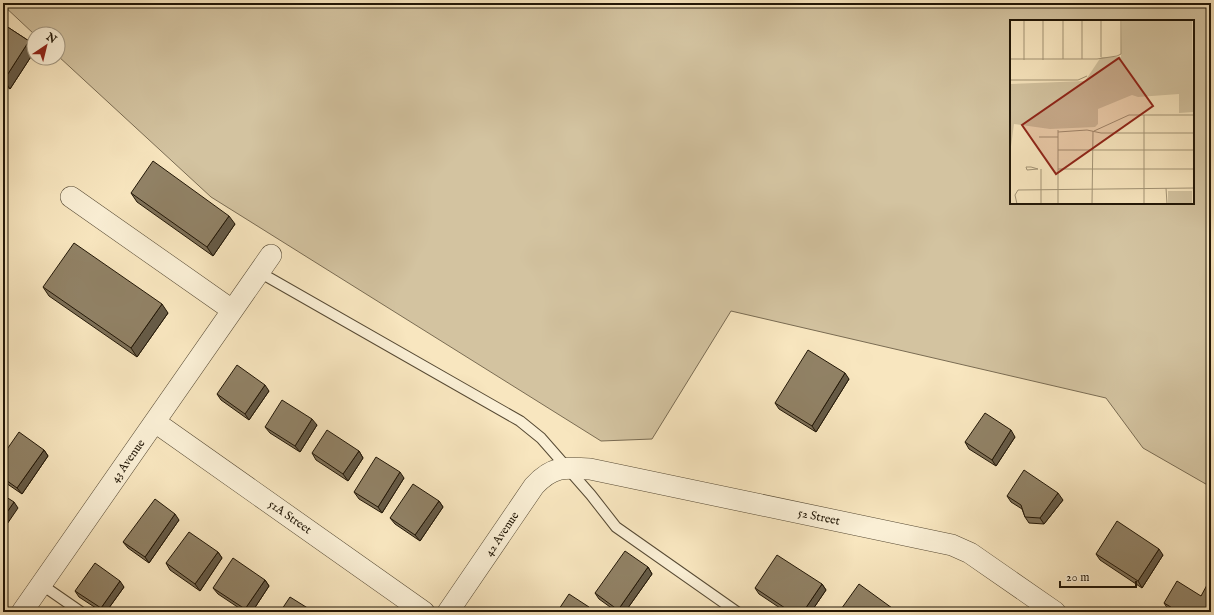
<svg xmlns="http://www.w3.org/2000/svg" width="1214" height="615" font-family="'IM FELL English',serif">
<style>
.green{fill:#d3c3a0;stroke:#7a6c53;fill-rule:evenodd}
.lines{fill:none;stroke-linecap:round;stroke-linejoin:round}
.lane-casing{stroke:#574a34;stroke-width:12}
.street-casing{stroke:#574a34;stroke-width:22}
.lane{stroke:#faefd5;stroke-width:10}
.street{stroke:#faefd5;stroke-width:21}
.wall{fill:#7d7058;stroke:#211606}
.shaded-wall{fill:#665b47;stroke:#211606}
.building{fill:#918266;stroke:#211606}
.labels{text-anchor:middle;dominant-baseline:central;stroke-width:3.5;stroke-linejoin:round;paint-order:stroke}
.street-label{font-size:12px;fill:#211606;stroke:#faefd5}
.inset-road{fill:none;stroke:#a29375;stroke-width:1}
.view{fill:#8f2418;fill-opacity:0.15;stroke:#8f2418;stroke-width:2}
.inset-edge{fill:none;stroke:#211606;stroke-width:2}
</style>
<rect width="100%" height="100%" fill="#f8e6bf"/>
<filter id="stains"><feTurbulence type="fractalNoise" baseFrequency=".005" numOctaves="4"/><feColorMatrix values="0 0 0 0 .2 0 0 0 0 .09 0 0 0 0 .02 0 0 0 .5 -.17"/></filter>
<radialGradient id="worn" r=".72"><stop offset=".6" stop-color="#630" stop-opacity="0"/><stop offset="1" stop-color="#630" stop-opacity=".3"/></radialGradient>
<path class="green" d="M 3,3 L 1211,3 L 1211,487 L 1143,448 L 1106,398 L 731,311 L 652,439 L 601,441 L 211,197 L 58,56 L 58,34 L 34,34 L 3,5 ZM 1011,21 L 1193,21 L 1193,203 L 1011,203 Z"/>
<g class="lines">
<defs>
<path id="lane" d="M 259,272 L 520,421 L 541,438 L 591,495 L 616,527 L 737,612
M 42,585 L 81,612"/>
<path id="street" d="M 71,197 L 232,310
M 155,422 L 424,612
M 22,612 L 271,255
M 448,612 L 534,486 C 552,466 565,467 590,469 L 952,545 L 970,553 L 1055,612"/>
</defs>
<use href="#lane" class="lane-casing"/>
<use href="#street" class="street-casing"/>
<use href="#lane" class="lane"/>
<use href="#street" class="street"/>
</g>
<path class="wall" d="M 3,24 L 29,41 L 34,48 L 34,52 L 10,89 L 3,84 Z
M 131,193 L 235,224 L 213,256 L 137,202 Z
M 43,287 L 168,313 L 137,357 L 49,296 Z
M 849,379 L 816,432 L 779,409 L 775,403 Z
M 269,391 L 249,420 L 221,400 L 217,394 Z
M 317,425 L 300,452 L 270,433 L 265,427 Z
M 1015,437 L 996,466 L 969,449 L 965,442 Z
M 44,450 L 48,456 L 22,494 L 3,481 L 3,455 Z
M 359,451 L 363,458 L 348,481 L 316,460 L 312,453 Z
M 404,478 L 382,513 L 359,499 L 354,492 Z
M 1007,496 L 1063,500 L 1044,524 L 1029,523 L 1025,517 L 1022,509 L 1011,502 Z
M 439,501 L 443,507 L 420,541 L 395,524 L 390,518 Z
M 179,520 L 149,563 L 128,548 L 123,542 Z
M 218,552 L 222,558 L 200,591 L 170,570 L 166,563 Z
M 1096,554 L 1163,555 L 1142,588 L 1100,560 Z
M 648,567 L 652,574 L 625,612 L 617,612 L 599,599 L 595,593 Z
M 265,580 L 269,586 L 252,612 L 245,612 L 218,594 L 213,588 Z
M 822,584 L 826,590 L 811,612 L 786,612 L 759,594 L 755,588 Z
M 124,587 L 106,612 L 102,612 L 79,597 L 75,591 Z
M 1211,588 L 1211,612 L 1173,612 L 1168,609 L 1164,603 L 1201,596 Z"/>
<path class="shaded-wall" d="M 29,41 L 34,48 L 34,52 L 10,89 L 4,80 Z
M 229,216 L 235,224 L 213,256 L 207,247 Z
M 162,304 L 168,313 L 137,357 L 131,348 Z
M 845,373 L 849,379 L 816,432 L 812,426 Z
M 265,385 L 269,391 L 249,420 L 245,414 Z
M 312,419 L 317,425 L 300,452 L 295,446 Z
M 1011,430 L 1015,437 L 996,466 L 992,460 Z
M 44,450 L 48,456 L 22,494 L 17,488 Z
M 359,451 L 363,458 L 348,481 L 343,474 Z
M 400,472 L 404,478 L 382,513 L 378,507 Z
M 1058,493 L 1063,500 L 1044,524 L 1040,518 Z
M 439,501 L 443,507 L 420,541 L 415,535 Z
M 14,502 L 18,508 L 3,530 L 3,518 Z
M 175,514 L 179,520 L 149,563 L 145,557 Z
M 1159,549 L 1163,555 L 1142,588 L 1138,581 Z
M 218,552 L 222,558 L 200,591 L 195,584 Z
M 648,567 L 652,574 L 625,612 L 620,612 L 618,610 Z
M 265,580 L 269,586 L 252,612 L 247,612 L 245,609 Z
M 120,581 L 124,587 L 106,612 L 104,612 L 101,608 Z
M 822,584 L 826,590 L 811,612 L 803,612 Z
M 1208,605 L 1211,610 L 1211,612 L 1203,612 Z
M 589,607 L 592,612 L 585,612 Z
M 892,608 L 895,612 L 889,612 Z"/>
<path class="building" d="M 3,24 L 29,41 L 4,80 L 3,79 Z
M 153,161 L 229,216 L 207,247 L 131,193 Z
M 74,243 L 162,304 L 131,348 L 43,287 Z
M 808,350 L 845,373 L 812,426 L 775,403 Z
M 237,365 L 265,385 L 245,414 L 217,394 Z
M 282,400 L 312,419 L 295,446 L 265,427 Z
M 985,413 L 1011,430 L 992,460 L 965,442 Z
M 327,430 L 359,451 L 343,474 L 312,453 Z
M 19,432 L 44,450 L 17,488 L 3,478 L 3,455 Z
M 376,457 L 400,472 L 378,507 L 354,492 Z
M 1024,470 L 1058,493 L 1040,518 L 1025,517 L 1021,505 L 1007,496 Z
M 413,484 L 439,501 L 415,535 L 390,518 Z
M 3,495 L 14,502 L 3,518 Z
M 155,499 L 175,514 L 145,557 L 123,542 Z
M 1117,521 L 1159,549 L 1138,581 L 1096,554 Z
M 189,532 L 218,552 L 195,584 L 166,563 Z
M 625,551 L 648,567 L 618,610 L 595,593 Z
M 777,555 L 822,584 L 803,612 L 791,612 L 755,588 Z
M 233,558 L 265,580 L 245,609 L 213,588 Z
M 95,563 L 120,581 L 101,608 L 75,591 Z
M 1177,581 L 1201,596 L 1207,585 L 1211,588 L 1211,607 L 1208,605 L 1203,612 L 1179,612 L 1164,603 Z
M 859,584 L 892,608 L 889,612 L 839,612 Z
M 569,594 L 589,607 L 585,612 L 557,612 Z
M 290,597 L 314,612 L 280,612 Z"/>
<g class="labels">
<g class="street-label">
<text transform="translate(128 461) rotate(-55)">43 Avenue</text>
<text transform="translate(290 517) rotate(35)">51A Street</text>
<text transform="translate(819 517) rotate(12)">52 Street</text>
<text transform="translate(502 534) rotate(-56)">42 Avenue</text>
</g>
</g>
<g transform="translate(1010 20)">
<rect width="184" height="184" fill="#f8e6bf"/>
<path d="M 112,0 L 182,0 L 183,92 L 169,93 L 169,74 L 128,77 L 122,75 L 88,89 L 88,104 L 85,107 L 40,109 L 4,104 L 0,134 L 0,64 L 75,61 L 91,37 L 111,37 ZM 158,171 L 182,171 L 182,184 L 158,184 Z" fill="#d3c3a0"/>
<path class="inset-road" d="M 14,0 L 14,40M 33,0 L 33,40M 53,0 L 53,39M 91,37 L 91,0M 0,39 L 87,39 L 107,36 L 111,34 L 111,0M 72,39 L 72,0M 0,60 L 68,60 L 77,56M 134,95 L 134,184M 84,111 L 119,95 L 184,95M 48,112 L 77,110 L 91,113 L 184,113M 29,117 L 48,117M 48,130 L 184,130M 16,147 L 21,147 L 28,149 L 17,150 ZM 31,149 L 31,184M 48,149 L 184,149M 156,168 L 157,184M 7,184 L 5,175 L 8,170 L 184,168M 48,184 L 48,110M 82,184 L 83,111"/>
<path class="view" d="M 109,38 L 143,86 L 46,154 L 12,105 Z"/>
<rect width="184" height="184" class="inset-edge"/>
</g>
<rect width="1214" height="615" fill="none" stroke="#f8e6bf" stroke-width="16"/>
<rect x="4" y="4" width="1206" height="607" fill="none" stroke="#211606" stroke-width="2"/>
<rect x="8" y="8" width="1198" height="599" fill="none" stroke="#211606"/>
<g transform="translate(46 46) rotate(35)"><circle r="19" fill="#faefd5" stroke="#a39882"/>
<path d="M0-3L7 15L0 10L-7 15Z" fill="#8f2418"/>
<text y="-6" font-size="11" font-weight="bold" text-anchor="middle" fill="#211606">N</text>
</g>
<path d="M1060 581v6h76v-6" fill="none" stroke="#211606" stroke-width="2"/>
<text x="1066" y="581" font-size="12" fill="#211606" stroke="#faefd5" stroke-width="3" paint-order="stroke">20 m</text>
<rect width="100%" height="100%" filter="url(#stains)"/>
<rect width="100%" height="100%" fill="url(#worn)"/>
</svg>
